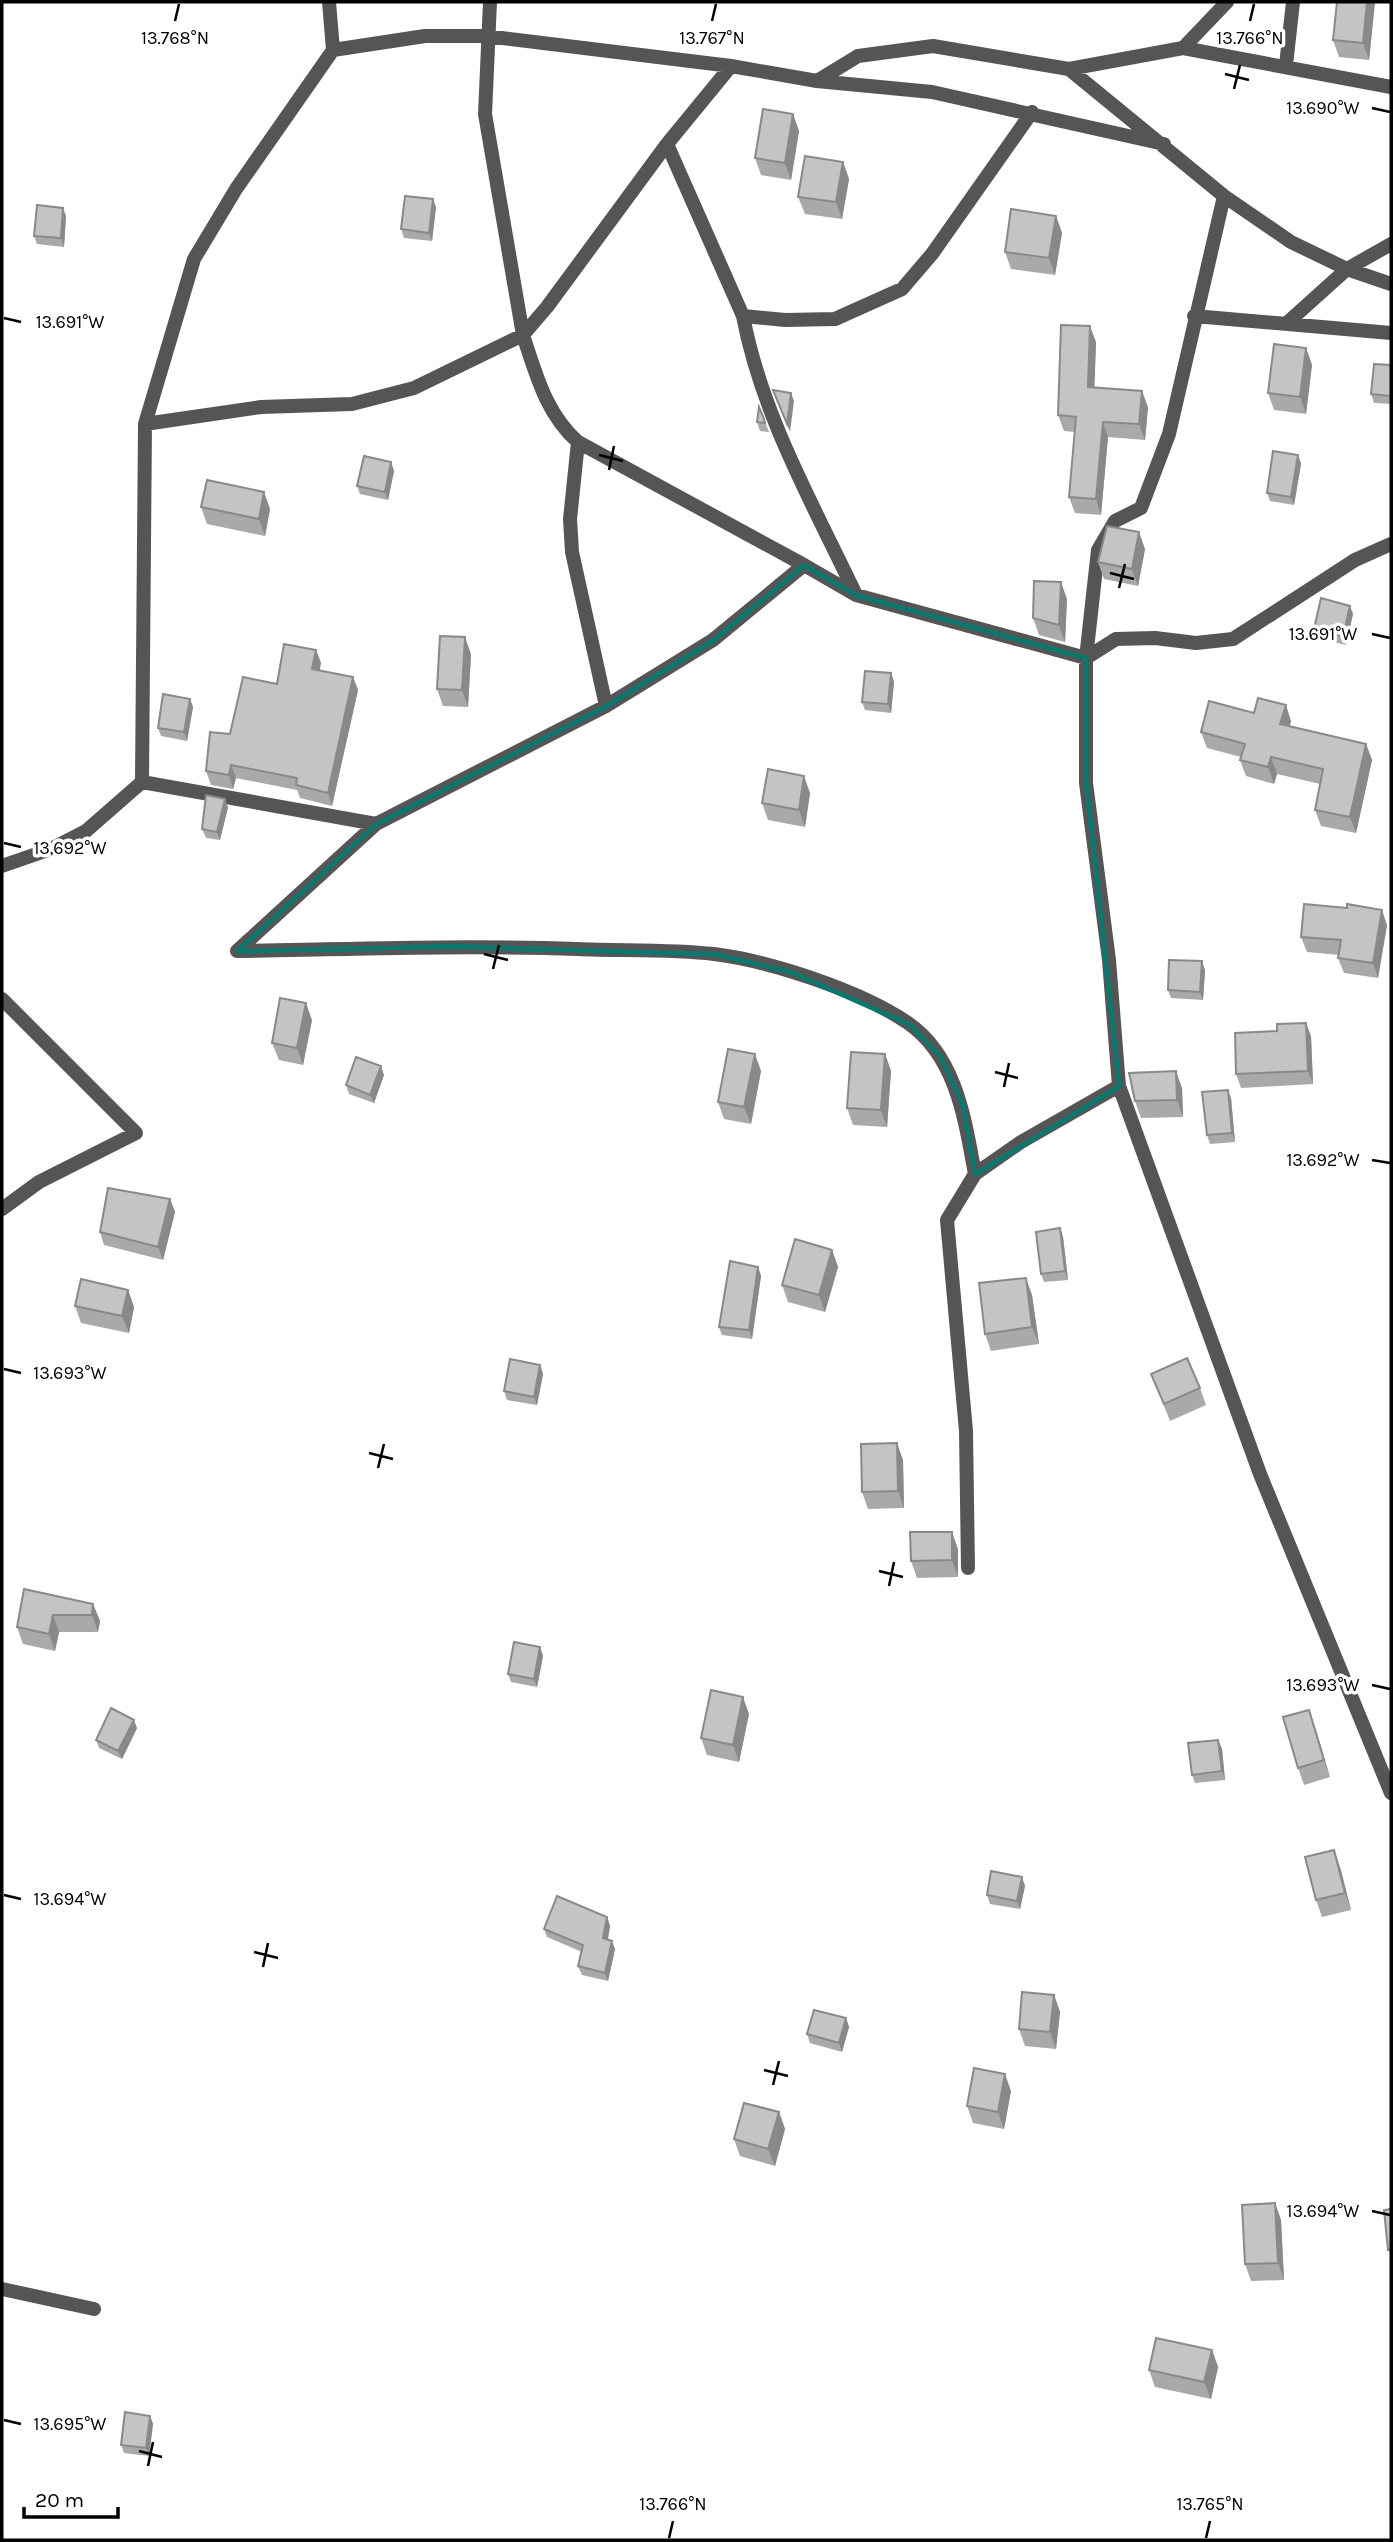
<svg xmlns="http://www.w3.org/2000/svg" width="1393" height="2542" font-family="Karla,sans-serif">
<style>
.lines{fill:none;stroke-linecap:round;stroke-linejoin:round}
.street{stroke:#555;stroke-width:14}
.wall{fill:#a9a9a9}
.shaded-wall{fill:#898989}
.building{fill:#c4c4c4;stroke:#898989;stroke-width:2}
.marked{fill:none;stroke:#0f766e;stroke-width:5;stroke-linejoin:round}
.ticks{fill:none;stroke:#000;stroke-width:2.5}
.ticks-label{font-size:18px;text-anchor:middle;fill:#000;stroke:#fff;stroke-width:7;stroke-linejoin:round;paint-order:stroke}
</style>
<rect width="100%" height="100%" fill="#fff"/>
<g class="lines">
<path class="street" d="M 1183,48 L 1391,87
M 333,50 L 425,36 L 486,36 L 731,66 L 817,81 L 932,92 L 1164,144
M 1286,65 L 1293,2
M 731,66 L 667,144 L 547,307 L 523,335 C 536,374 546,414 578,442 L 804,565
M 1069,69 L 1224,196 L 1291,242 L 1347,269 L 1391,284
M 817,81 L 858,56 L 933,46 L 1069,69 L 1183,48 L 1227,2
M 667,144 L 743,316 C 762,416 813,504 856,595
M 1224,196 L 1169,434 L 1141,508 L 1115,521 L 1098,550 L 1086,658 L 1086,783 L 1109,960 L 1119,1086 L 1260,1474 L 1391,1793
M 743,316 L 785,320 L 835,319 L 902,289 L 932,254 L 1032,112
M 1194,316 L 1391,333
M 1287,323 L 1347,269 L 1391,244
M 145,424 L 261,407 L 352,404 L 414,388 L 523,335 L 485,114 L 490,2
M 578,442 L 570,519 L 572,552 L 606,706
M 142,782 L 376,824 L 606,706 L 713,640 L 804,565 L 856,595 L 1086,658 L 1116,639 L 1155,638 L 1196,643 L 1233,639 L 1355,560 L 1391,544
M 2,866 L 51,849 L 86,831 L 142,782 L 145,424 L 194,259 L 236,189 L 333,50 L 329,2
M 237,951 C 350,949 463,945 577,949 C 622,951 669,949 714,954 C 771,961 861,991 908,1023 C 957,1057 965,1121 975,1174
M 237,951 L 376,824
M 2,999 L 136,1133 L 39,1182 L 2,1209
M 968,1568 L 966,1431 L 947,1220 L 975,1174 L 1021,1142 L 1119,1086
M 2,2289 L 94,2309"/>
</g>
<path class="wall" d="M 1375,2 L 1369,60 L 1339,57 L 1333,40 Z
M 793,114 L 799,131 L 791,180 L 761,175 L 755,158 Z
M 843,162 L 849,179 L 842,219 L 805,214 L 798,197 Z
M 436,207 L 432,241 L 404,238 L 401,229 Z
M 66,216 L 64,247 L 37,244 L 34,236 Z
M 1056,216 L 1062,233 L 1055,275 L 1011,269 L 1005,252 Z
M 1096,342 L 1094,387 L 1148,407 L 1145,440 L 1108,437 L 1101,515 L 1075,513 L 1069,497 L 1075,432 L 1064,431 L 1058,415 Z
M 1306,348 L 1312,365 L 1306,414 L 1274,410 L 1268,393 Z
M 1391,365 L 1391,404 L 1374,403 L 1371,394 Z
M 759,407 L 769,432 L 760,431 L 757,422 Z
M 1298,455 L 1301,464 L 1294,505 L 1270,501 L 1267,493 Z
M 391,462 L 394,471 L 388,500 L 360,494 L 357,486 Z
M 201,507 L 270,509 L 265,536 L 207,524 Z
M 1145,549 L 1138,586 L 1104,579 L 1098,562 Z
M 1067,599 L 1065,642 L 1039,635 L 1033,618 Z
M 1353,614 L 1346,645 L 1317,638 L 1314,629 Z
M 316,650 L 321,663 L 319,671 L 353,677 L 358,690 L 332,806 L 300,798 L 297,790 L 236,778 L 233,789 L 211,785 L 206,771 L 230,734 L 277,684 Z
M 471,654 L 468,707 L 443,706 L 437,689 Z
M 891,673 L 894,682 L 891,713 L 865,710 L 862,702 Z
M 190,699 L 193,707 L 187,741 L 161,736 L 158,728 Z
M 1254,713 L 1291,721 L 1290,726 L 1366,744 L 1372,760 L 1356,833 L 1321,826 L 1315,810 L 1320,784 L 1277,774 L 1274,784 L 1246,776 L 1240,760 L 1241,757 L 1207,748 L 1201,732 Z
M 810,793 L 805,827 L 768,820 L 762,803 Z
M 228,807 L 220,840 L 206,838 L 202,829 Z
M 1387,925 L 1378,978 L 1344,973 L 1338,958 L 1339,955 L 1307,952 L 1301,937 Z
M 1205,970 L 1203,1000 L 1171,998 L 1168,990 Z
M 312,1020 L 303,1065 L 279,1060 L 272,1043 Z
M 1311,1036 L 1313,1084 L 1241,1088 L 1236,1074 Z
M 885,1054 L 891,1071 L 887,1127 L 853,1125 L 847,1108 Z
M 761,1071 L 751,1124 L 724,1119 L 718,1102 Z
M 384,1075 L 374,1103 L 349,1094 L 346,1085 Z
M 1182,1088 L 1183,1117 L 1141,1118 L 1135,1101 Z
M 1231,1098 L 1235,1142 L 1210,1144 L 1207,1135 Z
M 170,1199 L 175,1212 L 163,1260 L 104,1245 L 100,1232 Z
M 1060,1228 L 1063,1237 L 1068,1280 L 1044,1282 L 1041,1274 Z
M 832,1250 L 838,1267 L 825,1312 L 788,1302 L 782,1285 Z
M 758,1267 L 761,1276 L 752,1339 L 722,1335 L 719,1327 Z
M 128,1290 L 134,1307 L 129,1333 L 81,1323 L 75,1306 Z
M 1032,1295 L 1039,1344 L 991,1351 L 985,1334 Z
M 540,1365 L 543,1374 L 537,1405 L 507,1400 L 504,1391 Z
M 1151,1374 L 1200,1388 L 1206,1405 L 1170,1421 Z
M 903,1460 L 904,1508 L 868,1509 L 862,1492 Z
M 958,1549 L 958,1577 L 917,1578 L 911,1561 Z
M 24,1589 L 93,1604 L 100,1621 L 98,1632 L 59,1632 L 55,1651 L 23,1644 L 17,1627 Z
M 540,1647 L 543,1656 L 537,1687 L 511,1682 L 508,1674 Z
M 749,1714 L 739,1762 L 707,1755 L 701,1738 Z
M 1315,1727 L 1330,1777 L 1304,1785 L 1298,1768 Z
M 137,1728 L 122,1759 L 99,1748 L 96,1740 Z
M 1218,1740 L 1222,1749 L 1225,1780 L 1195,1783 L 1192,1775 Z
M 1340,1867 L 1351,1910 L 1322,1917 L 1316,1900 Z
M 1025,1886 L 1020,1909 L 990,1904 L 987,1895 Z
M 607,1917 L 610,1926 L 608,1940 L 615,1949 L 608,1981 L 582,1975 L 578,1966 L 582,1952 L 547,1937 L 544,1929 Z
M 1054,1995 L 1060,2012 L 1056,2049 L 1025,2046 L 1019,2029 Z
M 846,2018 L 849,2027 L 842,2052 L 810,2043 L 807,2034 Z
M 1011,2091 L 1004,2129 L 973,2123 L 967,2106 Z
M 779,2112 L 785,2129 L 775,2166 L 740,2156 L 734,2139 Z
M 1275,2203 L 1281,2220 L 1284,2280 L 1251,2281 L 1245,2264 Z
M 1212,2350 L 1218,2367 L 1211,2399 L 1155,2387 L 1149,2370 Z
M 150,2416 L 153,2424 L 149,2456 L 124,2453 L 121,2445 Z"/>
<path class="shaded-wall" d="M 1367,2 L 1375,2 L 1369,60 L 1363,43 Z
M 793,114 L 799,131 L 791,180 L 785,163 Z
M 843,162 L 849,179 L 842,219 L 836,202 Z
M 433,199 L 436,207 L 432,241 L 429,233 Z
M 63,208 L 66,216 L 64,247 L 61,238 Z
M 1056,216 L 1062,233 L 1055,275 L 1049,258 Z
M 1090,326 L 1096,342 L 1094,402 L 1088,387 Z
M 1306,348 L 1312,365 L 1306,414 L 1300,397 Z
M 1142,391 L 1148,407 L 1145,440 L 1139,424 Z
M 791,393 L 794,401 L 790,432 L 787,424 Z
M 1103,422 L 1108,437 L 1101,515 L 1096,499 Z
M 1298,455 L 1301,464 L 1294,505 L 1291,497 Z
M 391,462 L 394,471 L 388,500 L 385,492 Z
M 264,492 L 270,509 L 265,536 L 259,519 Z
M 1139,532 L 1145,549 L 1138,586 L 1132,569 Z
M 1061,582 L 1067,599 L 1065,642 L 1059,625 Z
M 1350,606 L 1353,614 L 1346,645 L 1343,636 Z
M 465,637 L 471,654 L 468,707 L 462,690 Z
M 316,650 L 321,663 L 317,683 L 312,669 Z
M 891,673 L 894,682 L 891,713 L 888,704 Z
M 353,677 L 358,690 L 332,806 L 328,793 Z
M 190,699 L 193,707 L 187,741 L 184,732 Z
M 1286,705 L 1291,721 L 1286,740 L 1280,724 Z
M 1366,744 L 1372,760 L 1356,833 L 1350,817 Z
M 1271,757 L 1277,774 L 1274,784 L 1268,767 Z
M 231,765 L 236,778 L 233,789 L 229,775 Z
M 804,776 L 810,793 L 805,827 L 799,810 Z
M 225,799 L 228,807 L 220,840 L 217,832 Z
M 1382,910 L 1387,925 L 1378,978 L 1373,963 Z
M 1202,961 L 1205,970 L 1203,1000 L 1200,992 Z
M 306,1003 L 312,1020 L 303,1065 L 297,1048 Z
M 1306,1023 L 1311,1036 L 1313,1084 L 1308,1071 Z
M 755,1054 L 761,1071 L 751,1124 L 744,1107 Z
M 885,1054 L 891,1071 L 887,1127 L 881,1110 Z
M 381,1066 L 384,1075 L 374,1103 L 370,1095 Z
M 1176,1071 L 1182,1088 L 1183,1117 L 1177,1100 Z
M 1228,1090 L 1231,1098 L 1235,1142 L 1232,1133 Z
M 170,1199 L 175,1212 L 163,1260 L 158,1247 Z
M 1060,1228 L 1063,1237 L 1068,1280 L 1065,1271 Z
M 832,1250 L 838,1267 L 825,1312 L 819,1295 Z
M 758,1267 L 761,1276 L 752,1339 L 749,1330 Z
M 1026,1278 L 1032,1295 L 1039,1344 L 1032,1327 Z
M 128,1290 L 134,1307 L 129,1333 L 122,1316 Z
M 540,1365 L 543,1374 L 537,1405 L 534,1397 Z
M 897,1443 L 903,1460 L 904,1508 L 898,1491 Z
M 952,1532 L 958,1549 L 958,1577 L 952,1560 Z
M 93,1604 L 100,1621 L 98,1632 L 92,1615 Z
M 53,1615 L 59,1632 L 55,1651 L 49,1634 Z
M 540,1647 L 543,1656 L 537,1687 L 534,1679 Z
M 743,1697 L 749,1714 L 739,1762 L 733,1745 Z
M 1309,1710 L 1315,1727 L 1330,1777 L 1324,1760 Z
M 134,1720 L 137,1728 L 122,1759 L 118,1751 Z
M 1218,1740 L 1222,1749 L 1225,1780 L 1222,1771 Z
M 1334,1850 L 1340,1867 L 1351,1910 L 1345,1893 Z
M 1022,1877 L 1025,1886 L 1020,1909 L 1017,1901 Z
M 607,1917 L 610,1926 L 606,1947 L 603,1938 Z
M 612,1941 L 615,1949 L 608,1981 L 605,1973 Z
M 1054,1995 L 1060,2012 L 1056,2049 L 1050,2032 Z
M 846,2018 L 849,2027 L 842,2052 L 839,2043 Z
M 1005,2074 L 1011,2091 L 1004,2129 L 998,2112 Z
M 779,2112 L 785,2129 L 775,2166 L 768,2149 Z
M 1275,2203 L 1281,2220 L 1284,2280 L 1278,2263 Z
M 1212,2350 L 1218,2367 L 1211,2399 L 1204,2382 Z
M 150,2416 L 153,2424 L 149,2456 L 146,2448 Z"/>
<path class="building" d="M 1337,2 L 1367,2 L 1363,43 L 1333,40 Z
M 763,109 L 793,114 L 785,163 L 755,158 Z
M 805,156 L 843,162 L 836,202 L 798,197 Z
M 405,196 L 433,199 L 429,233 L 401,229 Z
M 37,205 L 63,208 L 61,238 L 34,236 Z
M 1011,209 L 1056,216 L 1049,258 L 1005,252 Z
M 1061,325 L 1090,326 L 1088,387 L 1142,391 L 1139,424 L 1103,422 L 1096,499 L 1069,497 L 1076,417 L 1058,415 Z
M 1274,344 L 1306,348 L 1300,397 L 1268,393 Z
M 1374,364 L 1391,365 L 1391,396 L 1371,394 Z
M 773,390 L 791,393 L 787,424 Z
M 759,407 L 764,419 L 765,423 L 757,422 Z
M 1273,451 L 1298,455 L 1291,497 L 1267,493 Z
M 364,456 L 391,462 L 385,492 L 357,486 Z
M 207,480 L 264,492 L 259,519 L 201,507 Z
M 1107,526 L 1139,532 L 1132,569 L 1098,562 Z
M 1034,581 L 1061,582 L 1059,625 L 1033,618 Z
M 1321,598 L 1350,606 L 1343,636 L 1314,629 Z
M 440,636 L 465,637 L 462,690 L 437,689 Z
M 284,644 L 316,650 L 312,669 L 353,677 L 328,793 L 296,785 L 297,778 L 231,765 L 229,775 L 206,771 L 210,732 L 230,734 L 243,677 L 277,684 Z
M 865,671 L 891,673 L 888,704 L 862,702 Z
M 163,694 L 190,699 L 184,732 L 158,728 Z
M 1258,698 L 1286,705 L 1280,724 L 1366,744 L 1350,817 L 1315,810 L 1323,769 L 1271,757 L 1268,767 L 1240,760 L 1245,744 L 1201,732 L 1209,701 L 1254,713 Z
M 768,769 L 804,776 L 799,810 L 762,803 Z
M 206,795 L 225,799 L 217,832 L 202,829 Z
M 1304,904 L 1347,908 L 1347,904 L 1382,910 L 1373,963 L 1338,958 L 1341,940 L 1301,937 Z
M 1169,960 L 1202,961 L 1200,992 L 1168,990 Z
M 280,998 L 306,1003 L 297,1048 L 272,1043 Z
M 1306,1023 L 1308,1071 L 1236,1074 L 1235,1033 L 1277,1031 L 1277,1024 Z
M 728,1049 L 755,1054 L 744,1107 L 718,1102 Z
M 851,1052 L 885,1054 L 881,1110 L 847,1108 Z
M 356,1057 L 381,1066 L 370,1095 L 346,1085 Z
M 1176,1071 L 1177,1100 L 1135,1101 L 1129,1073 Z
M 1228,1090 L 1232,1133 L 1207,1135 L 1202,1092 Z
M 108,1188 L 170,1199 L 158,1247 L 100,1232 Z
M 1060,1228 L 1065,1271 L 1041,1274 L 1036,1232 Z
M 795,1239 L 832,1250 L 819,1295 L 782,1285 Z
M 730,1261 L 758,1267 L 749,1330 L 719,1327 Z
M 1026,1278 L 1032,1327 L 985,1334 L 979,1283 Z
M 81,1279 L 128,1290 L 122,1316 L 75,1306 Z
M 1187,1358 L 1200,1388 L 1164,1404 L 1151,1374 Z
M 510,1359 L 540,1365 L 534,1397 L 504,1391 Z
M 897,1443 L 898,1491 L 862,1492 L 861,1444 Z
M 910,1532 L 952,1532 L 952,1560 L 911,1561 Z
M 24,1589 L 93,1604 L 92,1615 L 53,1615 L 49,1634 L 17,1627 Z
M 514,1642 L 540,1647 L 534,1679 L 508,1674 Z
M 711,1690 L 743,1697 L 733,1745 L 701,1738 Z
M 111,1708 L 134,1720 L 118,1751 L 96,1740 Z
M 1309,1710 L 1324,1760 L 1298,1768 L 1283,1717 Z
M 1218,1740 L 1222,1771 L 1192,1775 L 1188,1743 Z
M 1334,1850 L 1345,1893 L 1316,1900 L 1305,1857 Z
M 991,1871 L 1022,1877 L 1017,1901 L 987,1895 Z
M 557,1896 L 607,1917 L 603,1938 L 612,1941 L 605,1973 L 578,1966 L 583,1945 L 544,1929 Z
M 1022,1992 L 1054,1995 L 1050,2032 L 1019,2029 Z
M 814,2010 L 846,2018 L 839,2043 L 807,2034 Z
M 974,2068 L 1005,2074 L 998,2112 L 967,2106 Z
M 744,2103 L 779,2112 L 768,2149 L 734,2139 Z
M 1275,2203 L 1278,2263 L 1245,2264 L 1242,2205 Z
M 1391,2209 L 1391,2250 L 1388,2250 L 1384,2210 Z
M 1156,2338 L 1212,2350 L 1204,2382 L 1149,2370 Z
M 125,2412 L 150,2416 L 146,2448 L 121,2445 Z"/>
<path class="marked" d="M 804,565 L 856,595 L 1086,658 L 1086,783 L 1119,1086 L 975,1174 L 962,1103 L 940,1056 L 909,1024 L 791,972 L 715,954 L 450,946 L 237,951 L 376,824 L 606,706 L 713,640 Z"/>
<path class="ticks" d="M 175,21 L 179,4M 712,21 L 716,4M 1250,21 L 1254,4M 1225,74 L 1249,80M 1234,89 L 1240,65M 1372,108 L 1390,112M 4,318 L 21,322M 599,455 L 623,461M 609,470 L 614,446M 1110,573 L 1134,579M 1119,588 L 1125,564M 1372,634 L 1390,638M 4,843 L 21,847M 484,954 L 508,960M 493,969 L 499,945M 995,1072 L 1018,1078M 1004,1087 L 1009,1063M 1372,1160 L 1390,1163M 4,1369 L 21,1373M 369,1453 L 393,1459M 378,1468 L 384,1444M 879,1571 L 903,1577M 889,1586 L 894,1562M 1372,1685 L 1390,1689M 4,1895 L 21,1899M 254,1952 L 278,1958M 263,1967 L 268,1943M 764,2070 L 788,2076M 773,2085 L 779,2061M 1372,2211 L 1390,2215M 4,2420 L 21,2424M 139,2451 L 162,2457M 148,2466 L 153,2442M 669,2538 L 673,2521M 1206,2538 L 1210,2521"/>
<g class="ticks-label">
<text x="712" y="44">13.767°N</text>
<text x="1250" y="44">13.766°N</text>
<text x="175" y="44">13.768°N</text>
<text x="1323" y="114">13.690°W</text>
<text x="70" y="328">13.691°W</text>
<text x="1323" y="640">13.691°W</text>
<text x="70" y="854">13.692°W</text>
<text x="1323" y="1166">13.692°W</text>
<text x="70" y="1379">13.693°W</text>
<text x="1323" y="1691">13.693°W</text>
<text x="70" y="1905">13.694°W</text>
<text x="1323" y="2217">13.694°W</text>
<text x="70" y="2430">13.695°W</text>
<text x="673" y="2510">13.766°N</text>
<text x="1210" y="2510">13.765°N</text>
</g>
<rect width="1393" height="2542" fill="none" stroke="#000000" stroke-width="7"/>
<path d="M24 2507v10h94v-10" fill="none" stroke="#000000" stroke-width="3.5"/>
<text x="35" y="2507" font-size="21" fill="#000000" stroke="#ffffff" stroke-width="5" paint-order="stroke">20 m</text>
</svg>
